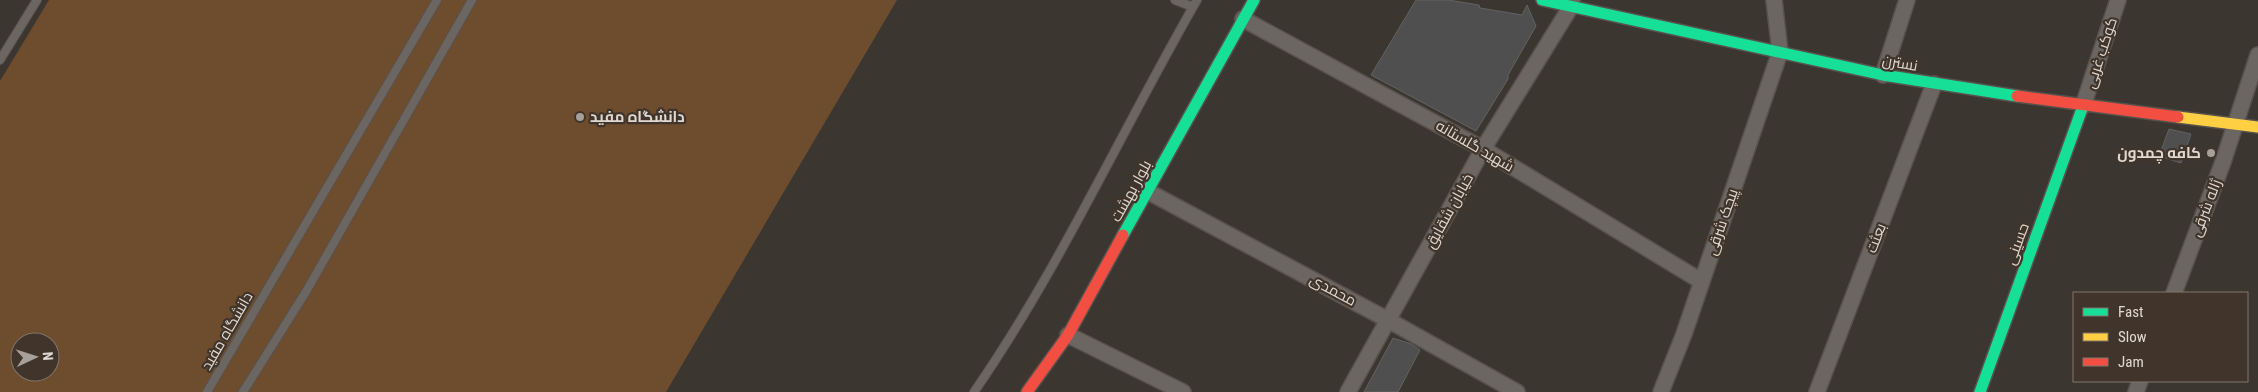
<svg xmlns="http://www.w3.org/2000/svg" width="2258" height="392" font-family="'Roboto Condensed',Cairo,sans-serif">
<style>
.green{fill:#6e4c2e;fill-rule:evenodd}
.building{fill:#504f4f;stroke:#636262}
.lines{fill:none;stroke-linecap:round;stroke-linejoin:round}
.lane-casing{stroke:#58524e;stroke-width:10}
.street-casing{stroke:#58524e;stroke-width:18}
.fast-casing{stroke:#58524e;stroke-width:14}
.slow-casing{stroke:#58524e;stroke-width:14}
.jam-casing{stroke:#58524e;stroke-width:14}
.lane{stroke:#6c6662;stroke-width:8}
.street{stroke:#6c6662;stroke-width:15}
.fast{stroke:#16e098;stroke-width:11}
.slow{stroke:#ffcf43;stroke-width:11}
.jam{stroke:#f24e42;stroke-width:11}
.poi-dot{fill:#a79f99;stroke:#41352b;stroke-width:2}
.labels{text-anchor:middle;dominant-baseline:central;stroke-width:4.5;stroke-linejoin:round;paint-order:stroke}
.street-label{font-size:15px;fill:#e0d8d1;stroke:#41352b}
.poi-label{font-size:15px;font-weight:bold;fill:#e0d8d1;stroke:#41352b;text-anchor:start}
</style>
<rect width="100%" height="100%" fill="#3c3630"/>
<path class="green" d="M 49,0 L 897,0 L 666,392 L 0,392 L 0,81 ZM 20,342 L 50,342 L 50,372 L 20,372 Z"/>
<path class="building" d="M 1416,0 L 1448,0 L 1479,5 L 1480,8 L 1522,15 L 1527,5 L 1536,26 L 1508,75 L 1508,79 L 1476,131 L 1371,75 Z
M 2169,129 L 2191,134 L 2181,163 L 2159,156 Z
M 1393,338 L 1411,344 L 1420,350 L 1398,392 L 1364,392 Z"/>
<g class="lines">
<defs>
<path id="lane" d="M 1175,0 L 1193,7
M 0,60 L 37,0
M 207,392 L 437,0
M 243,392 L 307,290 L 472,0
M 974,392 C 1060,268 1122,130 1197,0"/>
<path id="street" d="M 1243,19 L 1483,149 L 1701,281
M 1883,75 L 1907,0
M 2083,106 L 2118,0
M 1147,191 L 1388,320 L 1517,392
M 2174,293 L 2223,162 L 2258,55
M 1068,335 L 1183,392
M 1348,392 L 1483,149 L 1570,8 L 1572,0
M 1661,392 L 1684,334 L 1780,52 L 1774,0
M 1817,392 L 1934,84
M 2136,392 L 2140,381"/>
<path id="fast" d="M 1542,0 L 1883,75 L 2017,96
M 1123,235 L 1254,0
M 1980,392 L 2083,106"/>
<path id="slow" d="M 2178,117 L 2258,127"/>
<path id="jam" d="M 2017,96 L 2178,117
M 1027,392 L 1068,335 L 1123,235"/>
</defs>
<use href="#lane" class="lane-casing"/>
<use href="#street" class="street-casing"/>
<use href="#fast" class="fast-casing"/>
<use href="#slow" class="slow-casing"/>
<use href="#jam" class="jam-casing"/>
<use href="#lane" class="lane"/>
<use href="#street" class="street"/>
<use href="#fast" class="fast"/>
<use href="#slow" class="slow"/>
<use href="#jam" class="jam"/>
</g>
<g class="poi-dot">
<circle cx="580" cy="117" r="5"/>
<circle cx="2211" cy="153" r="5"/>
</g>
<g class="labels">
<g class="street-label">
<text transform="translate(2101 53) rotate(-72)">کوکب غربی</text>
<text transform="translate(1900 63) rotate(10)">نسترن</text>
<text transform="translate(1475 146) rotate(30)">شهید گلستانه</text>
<text transform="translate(1131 191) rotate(-61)">بلوار بهشت</text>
<text transform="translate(2206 208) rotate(-69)">ژاله شرقی</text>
<text transform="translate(1449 211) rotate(-61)">خیابان شقایق</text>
<text transform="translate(1722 222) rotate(-71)">پیچک شرقی</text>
<text transform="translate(1876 238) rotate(-69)">بعثت</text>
<text transform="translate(2017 244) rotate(-70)">حسینی</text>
<text transform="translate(1333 290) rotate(28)">محمدی</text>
<text transform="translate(227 331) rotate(-60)">دانشگاه مفید</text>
</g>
<g class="poi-label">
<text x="590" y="117">دانشگاه مفید</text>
<text x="2201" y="153" text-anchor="end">کافه چمدون</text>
</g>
</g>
<rect x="2073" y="292" width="175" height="90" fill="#41352b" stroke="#81766d"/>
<rect x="2083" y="308" width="25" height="8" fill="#16e098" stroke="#81766d"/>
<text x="2118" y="317" font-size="15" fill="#e0d8d1">Fast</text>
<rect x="2083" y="333" width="25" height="8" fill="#ffcf43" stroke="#81766d"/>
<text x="2118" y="342" font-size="15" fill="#e0d8d1">Slow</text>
<rect x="2083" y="358" width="25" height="8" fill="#f24e42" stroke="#81766d"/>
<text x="2118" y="367" font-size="15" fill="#e0d8d1">Jam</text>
<g transform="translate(35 357) rotate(86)"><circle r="24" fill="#41352b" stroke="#81766d"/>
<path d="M0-4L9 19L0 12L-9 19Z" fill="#a79f99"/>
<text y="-8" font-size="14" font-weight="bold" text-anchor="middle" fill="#e0d8d1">N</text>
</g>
</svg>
